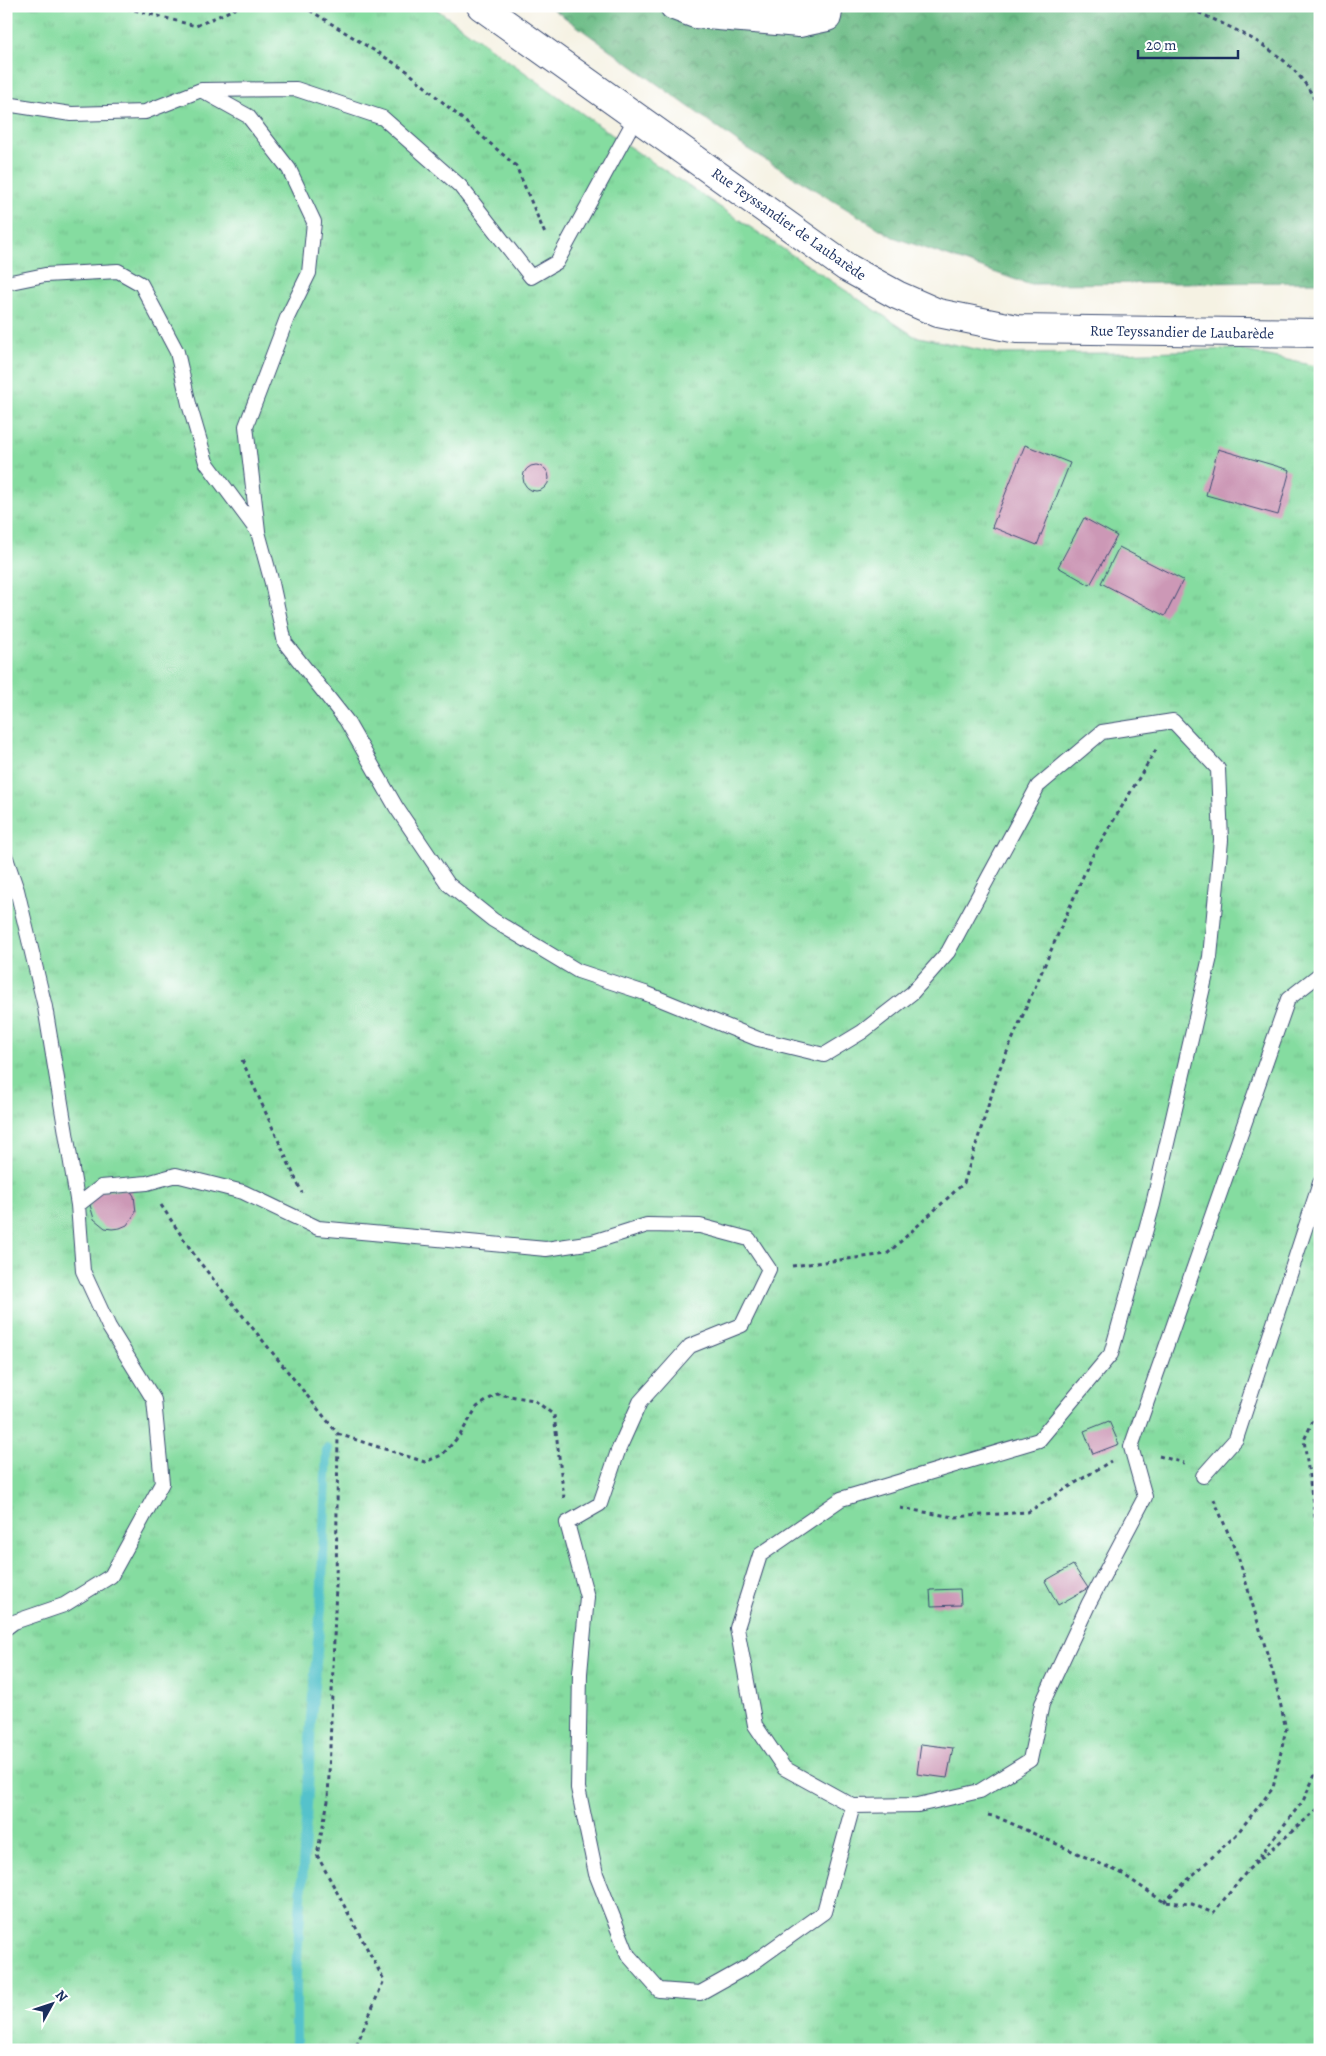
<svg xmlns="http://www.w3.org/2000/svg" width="1326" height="2056" font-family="Alegreya,serif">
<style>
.forest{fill:url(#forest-crowns);stroke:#447672}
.park{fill:url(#park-tufts);stroke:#50867f}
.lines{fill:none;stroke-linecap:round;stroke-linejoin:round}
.stream{stroke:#55c2cb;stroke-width:10}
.building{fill:#cc98b6}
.service-casing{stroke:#3c4c72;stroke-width:16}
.minor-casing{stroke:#3c4c72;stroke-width:30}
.secondary-casing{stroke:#3c4c72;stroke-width:30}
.path{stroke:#3c4c72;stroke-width:3;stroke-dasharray:4 4;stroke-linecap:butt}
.service{stroke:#fff;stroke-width:14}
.minor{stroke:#fff;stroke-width:28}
.secondary{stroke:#fff;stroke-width:28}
.labels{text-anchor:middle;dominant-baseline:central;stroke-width:4;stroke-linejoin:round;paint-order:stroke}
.street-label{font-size:15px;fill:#1b2f5e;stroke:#fff}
</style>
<defs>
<pattern id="forest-crowns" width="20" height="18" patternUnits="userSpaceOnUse" patternTransform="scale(1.25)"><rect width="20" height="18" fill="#6cbc86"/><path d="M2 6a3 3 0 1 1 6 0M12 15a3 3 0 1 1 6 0" fill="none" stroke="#589971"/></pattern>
<pattern id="park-tufts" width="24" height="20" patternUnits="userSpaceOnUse" patternTransform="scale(1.25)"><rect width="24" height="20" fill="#85dca0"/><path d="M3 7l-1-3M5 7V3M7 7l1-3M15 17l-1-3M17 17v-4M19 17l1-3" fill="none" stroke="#72bd8c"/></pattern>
</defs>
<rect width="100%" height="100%" fill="#fff"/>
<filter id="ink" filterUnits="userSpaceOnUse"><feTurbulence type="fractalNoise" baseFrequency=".02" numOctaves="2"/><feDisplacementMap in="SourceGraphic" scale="10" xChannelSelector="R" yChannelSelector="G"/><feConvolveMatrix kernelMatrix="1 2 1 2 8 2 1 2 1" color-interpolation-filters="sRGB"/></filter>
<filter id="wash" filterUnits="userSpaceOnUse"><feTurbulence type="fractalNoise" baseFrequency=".0096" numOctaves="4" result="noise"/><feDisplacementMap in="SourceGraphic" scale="20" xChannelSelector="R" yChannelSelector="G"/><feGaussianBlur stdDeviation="1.12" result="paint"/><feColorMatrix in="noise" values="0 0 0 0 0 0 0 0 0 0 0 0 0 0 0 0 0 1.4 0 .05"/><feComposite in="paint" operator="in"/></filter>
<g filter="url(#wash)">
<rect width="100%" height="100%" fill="#f5f2e3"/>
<path class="forest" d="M 549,6 L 1320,6 L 1320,282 L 1028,284 L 893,237 L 746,148 Z"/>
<path class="park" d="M 6,6 L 432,6 L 622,142 L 914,336 L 999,354 L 1118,353 L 1236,349 L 1320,367 L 1320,2050 L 6,2050 Z"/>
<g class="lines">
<path class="stream" d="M 296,2050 L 296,1975 L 308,1791 L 311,1718 L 321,1609 L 327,1449"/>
</g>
<g id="blocks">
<path class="building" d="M 1025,445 L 1070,463 L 1037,545 L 992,527 Z
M 1218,449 L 1290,470 L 1278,515 L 1206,495 Z
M523 478a13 13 0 1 1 26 0a13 13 0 1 1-26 0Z
M 1084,518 L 1117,536 L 1090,585 L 1058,567 Z
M 1119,547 L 1183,580 L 1165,616 L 1101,583 Z
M 130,1190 L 134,1196 L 136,1212 L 127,1225 L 120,1228 L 112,1229 L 105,1228 L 94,1219 L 90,1205 L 96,1191 Z
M 1109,1421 L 1119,1444 L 1093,1454 L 1084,1431 Z
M 1073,1565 L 1088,1588 L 1058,1605 L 1045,1581 Z
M 960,1589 L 961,1605 L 931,1606 L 930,1590 Z
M 921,1744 L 953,1748 L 947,1778 L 917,1774 Z"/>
</g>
</g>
<g filter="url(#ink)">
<use href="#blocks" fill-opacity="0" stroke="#3c4c72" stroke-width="1"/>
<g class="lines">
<defs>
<path id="service" d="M 202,90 L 296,89 L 383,118 L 460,186 L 531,277 L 557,262 L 636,117
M 6,104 L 71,114 L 145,112 L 201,90 L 248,116 L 289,169 L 314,222 L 309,273 L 287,318 L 246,426 L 258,531
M 6,283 L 45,275 L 118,271 L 141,284 L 177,352 L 189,404 L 206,462 L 258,532 L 272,583 L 285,643 L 346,720 L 396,807 L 448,884 L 493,920 L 578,971 L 645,993 L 758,1039 L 824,1055 L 862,1032 L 912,993 L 948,952 L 1038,786 L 1102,732 L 1173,721 L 1218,769 L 1221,840 L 1210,957 L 1153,1204 L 1111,1354 L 1039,1440 L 841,1499 L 760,1555 L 737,1628 L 755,1725 L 784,1768 L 853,1806 L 918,1805 L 980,1791 L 1030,1760 L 1042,1704 L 1089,1603 L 1145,1497 L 1131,1447 L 1288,999 L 1320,974
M 6,858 L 17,890 L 45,1007 L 78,1205 L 83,1271 L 109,1327 L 154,1400 L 162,1483 L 111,1576 L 64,1605 L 14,1622 L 6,1628
M 78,1205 L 101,1187 L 147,1183 L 176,1175 L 243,1192 L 318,1228 L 546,1249 L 593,1242 L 647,1225 L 700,1226 L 749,1239 L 769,1269 L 742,1325 L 690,1346 L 640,1402 L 618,1451 L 600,1504 L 567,1523 L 587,1597 L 580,1673 L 578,1788 L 596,1874 L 628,1955 L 659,1990 L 700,1993 L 750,1965 L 824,1912 L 853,1806
M 1203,1476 L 1236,1439 L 1320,1183"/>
<path id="minor" d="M 674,6 L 695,14 L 799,23 L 827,17 L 829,6"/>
<path id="secondary" d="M 481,6 L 846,267 L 897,295 L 938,313 L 1017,329 L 1320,333"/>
</defs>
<use href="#service" class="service-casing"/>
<use href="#minor" class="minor-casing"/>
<use href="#secondary" class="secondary-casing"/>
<path class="path" d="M 119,6 L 196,26 L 241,6
M 303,6 L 407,71 L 516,166 L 545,234
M 1184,6 C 1236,30 1302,54 1320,114
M 242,1060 L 302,1193
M 161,1205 L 197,1259 L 338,1434 L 336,1585 L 328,1801 L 317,1855 L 384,1980 L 356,2046 L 356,2050
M 792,1266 L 887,1254 L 964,1183 L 1000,1068 L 1091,858 L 1157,748
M 1320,1406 L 1304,1440 L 1320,1553
M 338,1434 L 425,1462 L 442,1455 L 460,1435 L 477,1407 L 497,1394 L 534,1400 L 554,1415 L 564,1498
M 1159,1456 L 1184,1463
M 900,1508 L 954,1517 L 1028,1512 L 1111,1461
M 988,1815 L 997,1817 L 1121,1873 L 1164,1902 L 1192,1904 L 1213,1913 L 1249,1869 L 1320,1807
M 1254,1863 L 1303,1801 L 1320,1764
M 1164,1902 L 1236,1835 L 1273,1788 L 1286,1729 L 1275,1680 L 1239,1559 L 1213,1497"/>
<use href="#service" class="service"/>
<use href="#minor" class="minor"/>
<use href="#secondary" class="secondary"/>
</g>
</g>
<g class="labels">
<g class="street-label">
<text transform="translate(789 224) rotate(35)">Rue Teyssandier de Laubarède</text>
<text transform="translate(1182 332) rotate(1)">Rue Teyssandier de Laubarède</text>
</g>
</g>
<rect width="1326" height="2056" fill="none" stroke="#fff" stroke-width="25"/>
<g transform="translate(52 2004) rotate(50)" stroke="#ffffff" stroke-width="4" paint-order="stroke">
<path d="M0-4L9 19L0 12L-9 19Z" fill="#1b2f5e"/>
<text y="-8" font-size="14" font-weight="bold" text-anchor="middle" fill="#1b2f5e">N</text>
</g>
<path d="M1138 50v8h100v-8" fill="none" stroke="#1b2f5e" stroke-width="2.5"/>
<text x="1146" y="50" font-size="15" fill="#1b2f5e" stroke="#ffffff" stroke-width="4" paint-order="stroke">20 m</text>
</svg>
